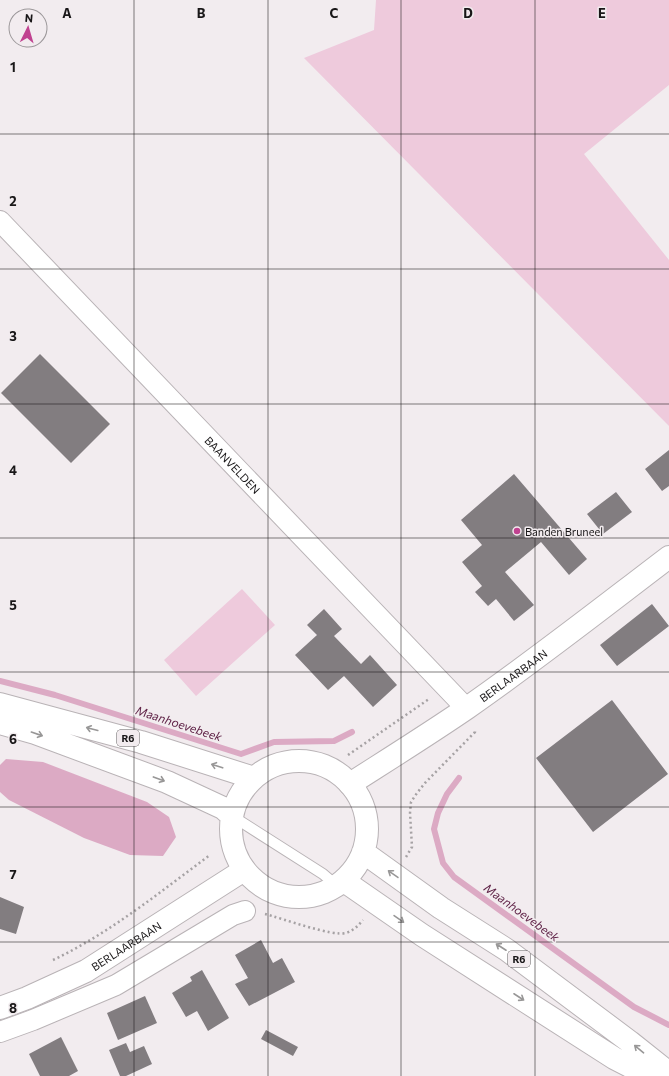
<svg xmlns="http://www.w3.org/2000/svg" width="669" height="1076" font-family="Commissioner,sans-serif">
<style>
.green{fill:#eecadc}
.water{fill:#dcaac4}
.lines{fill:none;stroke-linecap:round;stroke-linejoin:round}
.stream{stroke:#dcaac4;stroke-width:6}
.building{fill:#827d80}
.service-casing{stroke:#b9b3b6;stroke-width:12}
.minor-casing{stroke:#b9b3b6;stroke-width:22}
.tertiary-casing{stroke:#b9b3b6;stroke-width:24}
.primary-casing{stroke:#b9b3b6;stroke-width:24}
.path{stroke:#a6a2a4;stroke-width:2.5;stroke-dasharray:2 3;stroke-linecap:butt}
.service{stroke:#fff;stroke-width:10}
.minor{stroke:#fff;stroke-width:20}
.tertiary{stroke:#fff;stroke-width:22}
.primary{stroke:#fff;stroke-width:22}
.oneway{stroke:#989797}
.grid{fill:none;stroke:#191718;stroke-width:1;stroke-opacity:0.55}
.poi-dot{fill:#c04290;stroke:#f2ecef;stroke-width:1.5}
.labels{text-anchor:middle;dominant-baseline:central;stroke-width:3;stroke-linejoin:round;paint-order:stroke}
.shield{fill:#f2ecef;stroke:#5a5758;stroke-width:1}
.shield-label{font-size:10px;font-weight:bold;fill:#191718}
.street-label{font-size:11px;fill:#191718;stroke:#f2ecef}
.poi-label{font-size:11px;fill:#191718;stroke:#f2ecef;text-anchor:start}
.water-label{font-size:12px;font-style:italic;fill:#602448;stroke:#f2ecef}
.grid-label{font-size:13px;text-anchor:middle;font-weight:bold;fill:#191718;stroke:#f2ecef;stroke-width:3;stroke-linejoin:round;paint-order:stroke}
</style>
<rect width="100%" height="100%" fill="#f2ecef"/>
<path class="green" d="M 376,0 L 669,0 L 669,85 L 584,154 L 669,260 L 669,426 L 537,293 L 304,58 L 374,30 Z
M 242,589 L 275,625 L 196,696 L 164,660 Z"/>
<path class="water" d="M 6,759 L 43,762 L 147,802 L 169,817 L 176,837 L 163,856 L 130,855 L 84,838 L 9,800 L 0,792 L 0,765 Z"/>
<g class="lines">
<path class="stream" d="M 0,681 L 55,695 L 241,754 L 274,742 L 334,741 L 352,732
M 459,778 L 447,794 L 438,813 L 434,829 L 443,863 L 454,877 L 634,1007 L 669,1025"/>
</g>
<path class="building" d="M 40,354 L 110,424 L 71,463 L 1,393 Z
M 669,450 L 669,486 L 662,491 L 645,469 Z
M 514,474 L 587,559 L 569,575 L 541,542 L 505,572 L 534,605 L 514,621 L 496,599 L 488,606 L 475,592 L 482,586 L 462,562 L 482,545 L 461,520 Z
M 616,492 L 632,512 L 603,534 L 587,514 Z
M 652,604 L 669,626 L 617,666 L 600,645 Z
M 324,609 L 342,629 L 334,636 L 361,664 L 370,655 L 397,685 L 373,707 L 344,676 L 328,690 L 295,655 L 317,635 L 307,625 Z
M 612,700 L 668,774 L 593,832 L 536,758 Z
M 0,897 L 24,907 L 16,934 L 0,929 Z
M 261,940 L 273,963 L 282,958 L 295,982 L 249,1006 L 235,984 L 248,978 L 235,955 Z
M 202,970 L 229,1018 L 208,1031 L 197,1011 L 186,1017 L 172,993 L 192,981 L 190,977 Z
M 145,996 L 157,1023 L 118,1040 L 107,1013 Z
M 266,1030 L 298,1047 L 293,1056 L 261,1039 Z
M 61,1037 L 78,1071 L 69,1076 L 40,1076 L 29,1054 Z
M 126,1043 L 130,1052 L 144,1046 L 152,1064 L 126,1076 L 120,1076 L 109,1050 Z"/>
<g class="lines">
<defs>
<path id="service" d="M 232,816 L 323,874 L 337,886"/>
<g id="minor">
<path id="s1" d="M 0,221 L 466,708"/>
<path d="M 0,1032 L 33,1020 L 116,985 L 233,915 L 245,911"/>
</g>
<g id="tertiary">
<path id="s2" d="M 350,784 C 389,759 429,734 467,708 C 536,660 602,608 669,557"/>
<path id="s3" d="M 0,1008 L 27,998 L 86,971 L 244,870"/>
</g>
<path id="primary" d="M 0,704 L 141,742 L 254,778
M 0,723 L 35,733 L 167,782 L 223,808 L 232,816
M231 829a68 68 0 1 1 136 0a68 68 0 1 1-136 0Z
M 363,852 L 441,908 L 507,950 L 630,1042 L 669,1073
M 344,881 L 422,935 L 614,1058 L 649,1076"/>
</defs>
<use href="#service" class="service-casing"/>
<use href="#minor" class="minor-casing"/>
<use href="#tertiary" class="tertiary-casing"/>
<use href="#primary" class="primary-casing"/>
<path class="path" d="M 348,755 L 429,699
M 406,857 L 412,847 L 410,813 L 411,802 L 417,793 L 425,783 L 475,732 L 474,730
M 265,914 C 281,918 333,937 346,933 C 354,930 358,926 363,920
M 53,960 C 110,933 160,892 210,855"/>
<use href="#service" class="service"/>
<use href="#minor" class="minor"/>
<use href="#tertiary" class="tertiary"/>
<use href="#primary" class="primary"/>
</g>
<defs><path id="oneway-shaft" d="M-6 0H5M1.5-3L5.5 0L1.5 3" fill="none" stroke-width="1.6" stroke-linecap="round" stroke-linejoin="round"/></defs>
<g class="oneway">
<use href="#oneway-shaft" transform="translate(92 729) rotate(-165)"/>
<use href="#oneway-shaft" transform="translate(37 734) rotate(19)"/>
<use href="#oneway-shaft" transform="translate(217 766) rotate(-162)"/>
<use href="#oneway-shaft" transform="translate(159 779) rotate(20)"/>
<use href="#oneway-shaft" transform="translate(393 874) rotate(-145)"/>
<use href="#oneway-shaft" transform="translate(399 919) rotate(35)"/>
<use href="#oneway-shaft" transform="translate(501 947) rotate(-147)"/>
<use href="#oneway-shaft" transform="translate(519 997) rotate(33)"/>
<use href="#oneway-shaft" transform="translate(639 1049) rotate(-140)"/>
</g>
<path class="grid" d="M 134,0 L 134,1076M 268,0 L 268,1076M 401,0 L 401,1076M 535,0 L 535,1076M 0,134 L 669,134M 0,269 L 669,269M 0,404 L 669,404M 0,538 L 669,538M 0,672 L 669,672M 0,807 L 669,807M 0,942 L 669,942"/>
<circle class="poi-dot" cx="517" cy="531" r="4"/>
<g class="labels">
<g class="shield">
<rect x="117" y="730" width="22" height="16" rx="3"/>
<rect x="508" y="951" width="22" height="16" rx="3"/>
</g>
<g class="shield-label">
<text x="128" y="738">R6</text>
<text x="519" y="959">R6</text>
</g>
<g class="street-label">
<text stroke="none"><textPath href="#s1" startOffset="337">BAANVELDEN</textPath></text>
<text stroke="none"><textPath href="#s2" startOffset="196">BERLAARBAAN</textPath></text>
<text stroke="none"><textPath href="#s3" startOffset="141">BERLAARBAAN</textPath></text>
</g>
<g class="poi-label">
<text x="525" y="531">Banden Bruneel</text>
</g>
<g class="water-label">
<text transform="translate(179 723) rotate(18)">Maanhoevebeek</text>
<text transform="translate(522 912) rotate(36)">Maanhoevebeek</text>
</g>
</g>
<g class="grid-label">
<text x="67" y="18">A</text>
<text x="201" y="18">B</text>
<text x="334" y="18">C</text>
<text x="468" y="18">D</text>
<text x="602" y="18">E</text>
<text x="13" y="72">1</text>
<text x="13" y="206">2</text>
<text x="13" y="341">3</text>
<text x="13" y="475">4</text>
<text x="13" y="610">5</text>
<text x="13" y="744">6</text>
<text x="13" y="879">7</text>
<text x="13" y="1013">8</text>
</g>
<g transform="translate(28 28) rotate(5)"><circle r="19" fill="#f2ecef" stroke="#9b9799"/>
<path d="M0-3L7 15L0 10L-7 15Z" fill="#c04290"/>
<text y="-6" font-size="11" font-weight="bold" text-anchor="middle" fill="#191718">N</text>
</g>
</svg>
